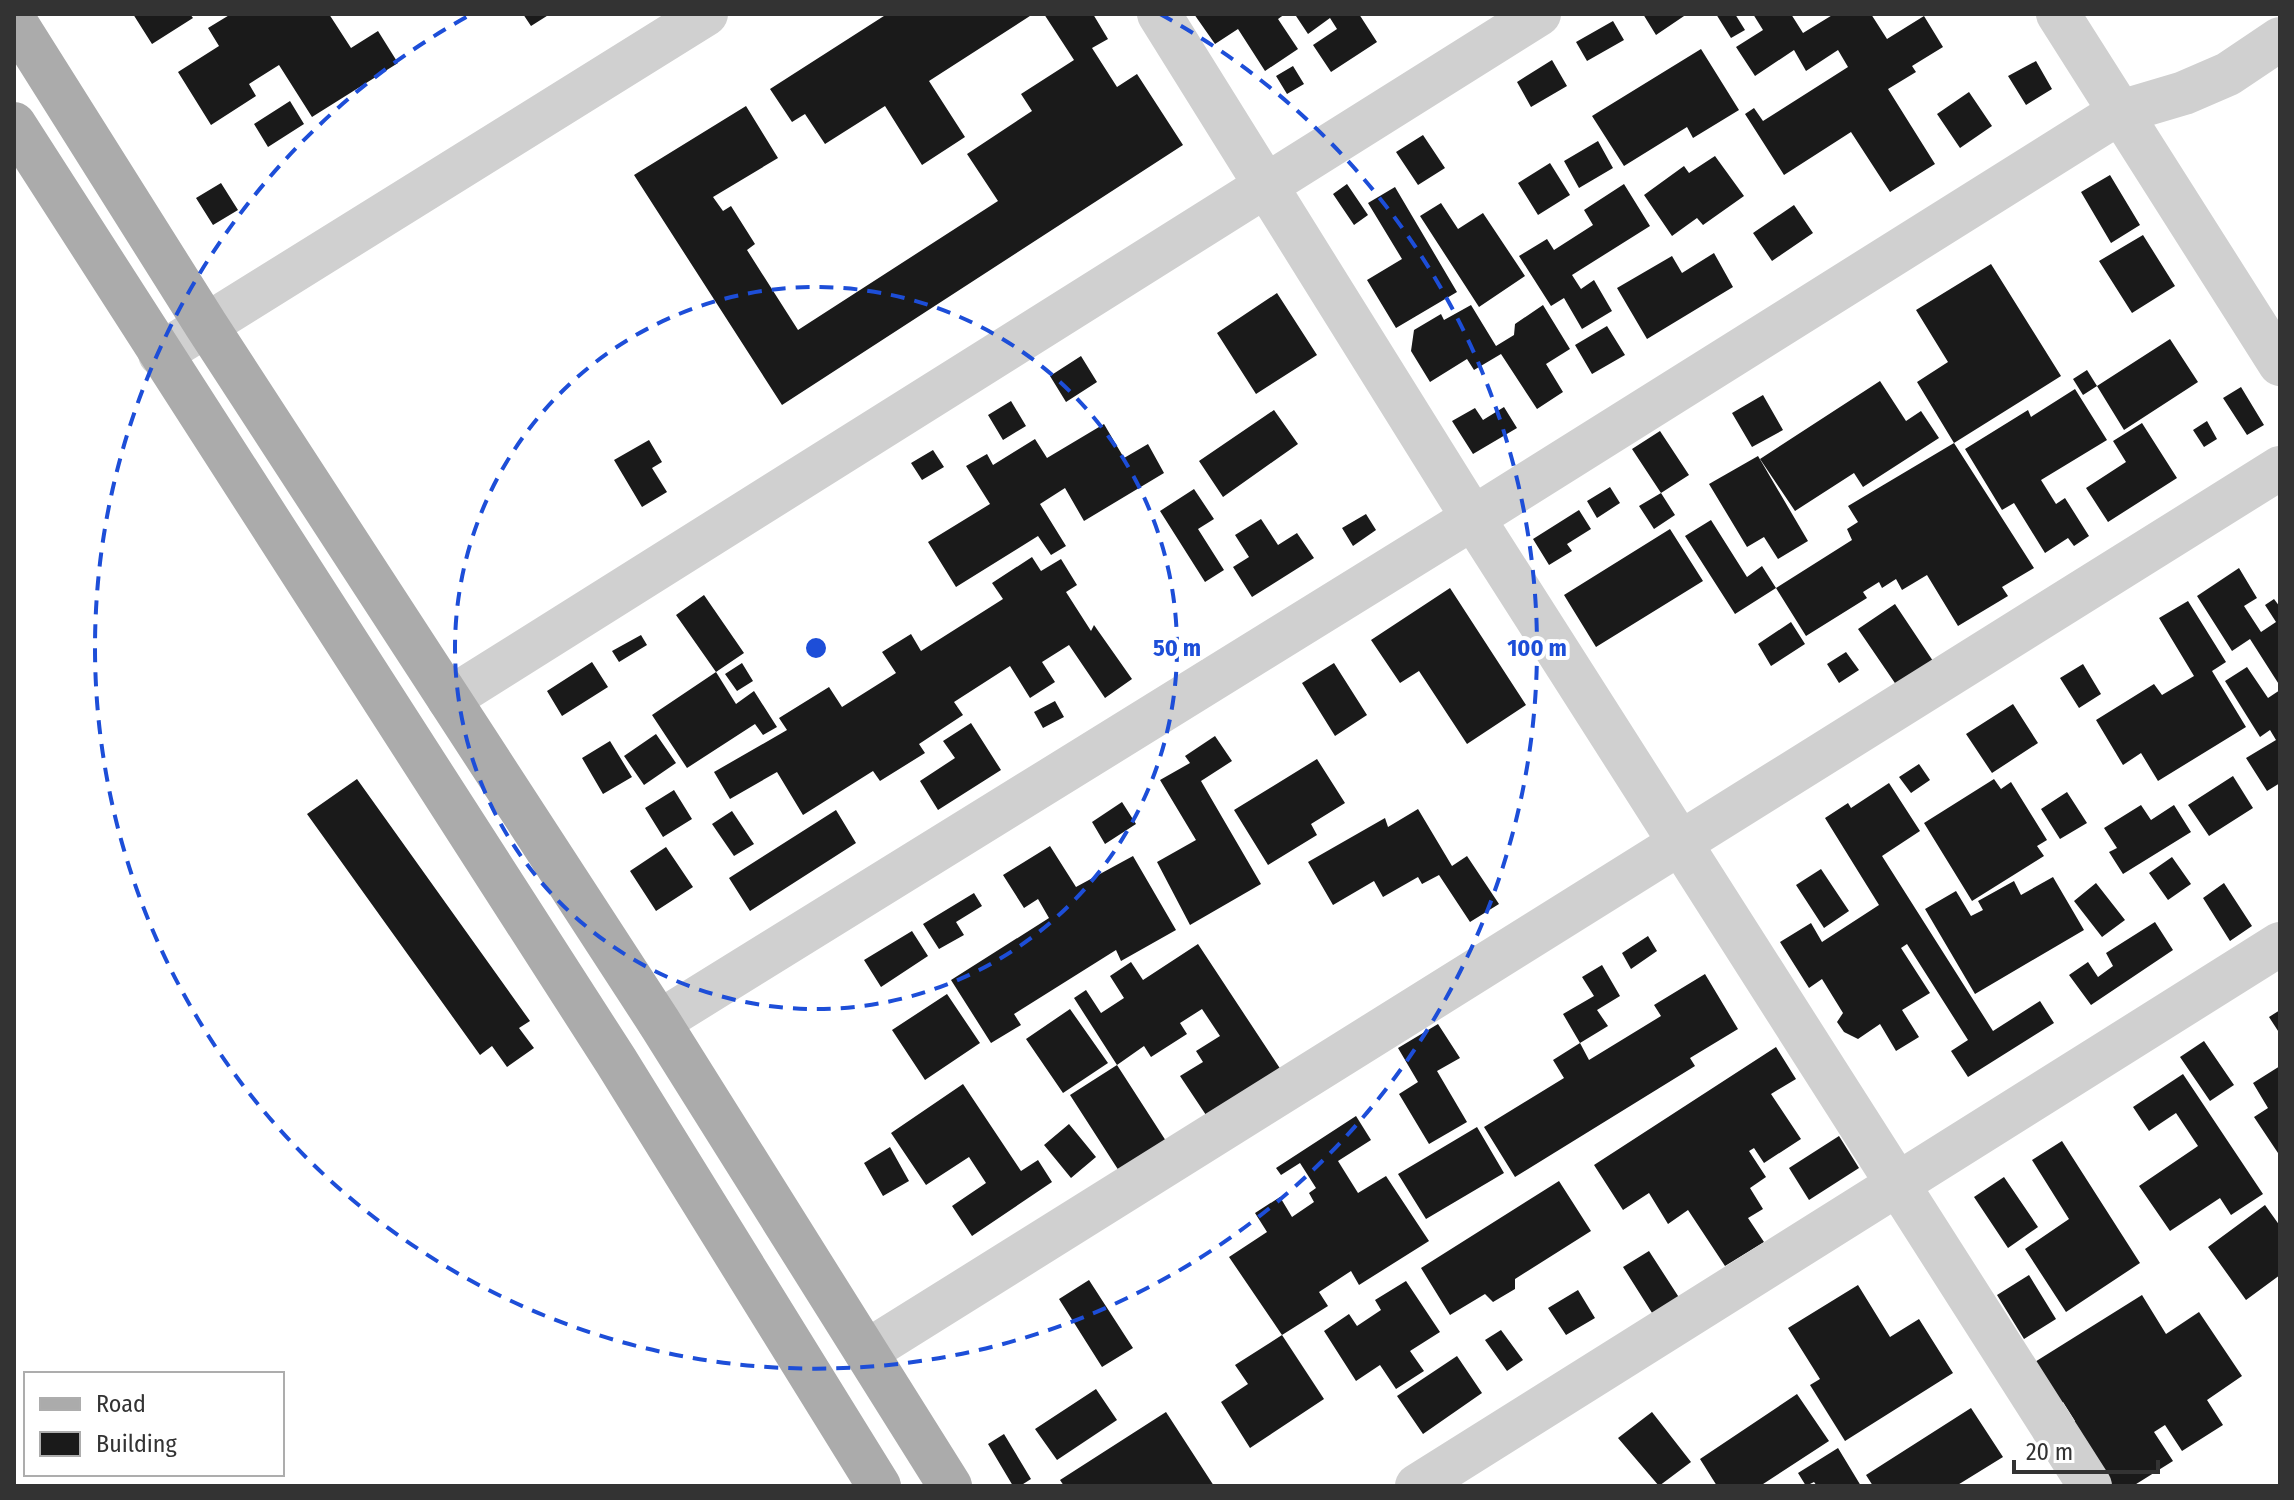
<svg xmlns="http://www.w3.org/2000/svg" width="2294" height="1500" font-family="'Fira Sans Condensed',sans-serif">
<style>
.building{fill:#1a1a1a}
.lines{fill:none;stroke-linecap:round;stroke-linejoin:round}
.minor{stroke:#d0d0d0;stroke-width:44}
.major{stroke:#ababab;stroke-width:44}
.ring{fill:none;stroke:#1d4ed8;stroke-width:4;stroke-dasharray:14 10}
.centre{fill:#1d4ed8;stroke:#fff;stroke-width:4}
.ring-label{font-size:24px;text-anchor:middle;font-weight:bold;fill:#1d4ed8;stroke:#fff;stroke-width:8;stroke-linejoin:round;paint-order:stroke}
</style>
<rect width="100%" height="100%" fill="#fff"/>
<path class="building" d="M 133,14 L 190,14 L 193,18 L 152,44 Z
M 231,14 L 329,14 L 351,48 L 378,31 L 398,63 L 312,117 L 279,65 L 249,84 L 256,96 L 211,125 L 178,72 L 219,46 L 208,28 Z
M 523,14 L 550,14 L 531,26 Z
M 887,14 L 1033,14 L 929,81 L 965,137 L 922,165 L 885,106 L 825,144 L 805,114 L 792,122 L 770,89 Z
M 1044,14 L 1093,14 L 1108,39 L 1092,48 L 1117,87 L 1137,74 L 1183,145 L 782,405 L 634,175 L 746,106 L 778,158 L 713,197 L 723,211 L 731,206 L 755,244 L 747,250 L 798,330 L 998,201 L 967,154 L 1032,111 L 1021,94 L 1074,60 Z
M 1194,14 L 1285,14 L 1278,19 L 1298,49 L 1265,71 L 1238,29 L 1215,44 Z
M 1299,14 L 1359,14 L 1377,42 L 1331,72 L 1313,45 L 1337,29 L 1330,18 L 1308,34 L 1296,16 Z
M 1643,14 L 1687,14 L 1656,35 Z
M 1716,14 L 1735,14 L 1745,30 L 1731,38 Z
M 1753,14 L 1791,14 L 1803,33 L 1834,14 L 1871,14 L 1887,39 L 1924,16 L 1943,47 L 1912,66 L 1916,72 L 1888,89 L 1935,164 L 1890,192 L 1851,132 L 1784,175 L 1745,114 L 1754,108 L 1763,121 L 1848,67 L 1838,50 L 1806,71 L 1794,50 L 1755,76 L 1736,47 L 1763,30 Z
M 1613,21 L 1624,40 L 1587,61 L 1576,42 Z
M 1701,49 L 1739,110 L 1693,138 L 1687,127 L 1624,166 L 1592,116 Z
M 1552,60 L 1567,86 L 1531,107 L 1517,82 Z
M 2036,61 L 2052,89 L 2026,105 L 2008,76 Z
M 1293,66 L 1304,84 L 1287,94 L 1276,76 Z
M 1969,92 L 1992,126 L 1960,148 L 1937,114 Z
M 290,101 L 304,124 L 268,147 L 254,124 Z
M 1423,135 L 1445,168 L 1418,185 L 1396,152 Z
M 1598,141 L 1613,168 L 1579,188 L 1564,161 Z
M 1715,156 L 1744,196 L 1703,225 L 1697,218 L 1672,236 L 1644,195 L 1684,166 L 1689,173 Z
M 1550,163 L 1570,195 L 1538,215 L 1518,183 Z
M 2110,175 L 2140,225 L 2111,243 L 2081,192 Z
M 221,183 L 238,210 L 213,225 L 196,198 Z
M 1347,184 L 1368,215 L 1354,225 L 1333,194 Z
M 1624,184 L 1650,226 L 1572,275 L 1581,289 L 1594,280 L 1612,311 L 1582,329 L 1564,298 L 1551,306 L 1519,256 L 1547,239 L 1554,250 L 1593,225 L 1584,210 Z
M 1395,187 L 1457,292 L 1396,328 L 1367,280 L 1402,259 L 1368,203 Z
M 1441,203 L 1458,229 L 1483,213 L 1525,276 L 1479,307 L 1420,216 Z
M 1794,205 L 1813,233 L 1772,261 L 1753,233 Z
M 2143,235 L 2175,286 L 2132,313 L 2099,261 Z
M 1714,253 L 1733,287 L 1647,339 L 1617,288 L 1672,256 L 1682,273 Z
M 1991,264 L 2061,376 L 1954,443 L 1917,382 L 1948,362 L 1916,310 Z
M 1277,293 L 1317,355 L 1256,394 L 1217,333 Z
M 1471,305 L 1496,346 L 1514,335 L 1515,324 L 1543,305 L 1570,349 L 1546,364 L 1563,392 L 1537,409 L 1501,354 L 1474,370 L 1467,359 L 1430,382 L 1411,351 L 1414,330 L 1441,314 L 1444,320 Z
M 1607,326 L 1625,355 L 1592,374 L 1575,345 Z
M 2170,339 L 2198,382 L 2124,430 L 2097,386 Z
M 1081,356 L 1097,382 L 1066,402 L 1050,376 Z
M 2087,370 L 2097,386 L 2083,395 L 2073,379 Z
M 1880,381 L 1906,421 L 1921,411 L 1939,438 L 1863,487 L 1854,473 L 1795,511 L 1760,459 Z
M 2241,387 L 2264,425 L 2247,435 L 2223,398 Z
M 2075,389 L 2107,440 L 2041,480 L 2056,504 L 2065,498 L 2089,536 L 2074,546 L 2068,538 L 2045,553 L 2014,503 L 2002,510 L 1965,449 L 2028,410 L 2031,417 Z
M 1763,395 L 1783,430 L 1752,447 L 1732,413 Z
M 1011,401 L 1026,426 L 1003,440 L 988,415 Z
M 1504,407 L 1517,428 L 1473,454 L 1452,421 L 1475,408 L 1483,420 Z
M 1274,410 L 1298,444 L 1223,497 L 1199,461 Z
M 2207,421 L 2217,439 L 2204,447 L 2193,430 Z
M 2142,423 L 2177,478 L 2108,522 L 2086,488 L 2126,462 L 2113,441 Z
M 1104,424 L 1124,458 L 1148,444 L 1164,473 L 1084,521 L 1065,488 L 1040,504 L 1066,546 L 1051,555 L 1038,536 L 956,587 L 928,542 L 990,504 L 966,466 L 987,454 L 993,465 L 1035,439 L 1047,458 Z
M 1660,431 L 1689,475 L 1661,493 L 1675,515 L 1654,529 L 1639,506 L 1661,493 L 1632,449 Z
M 649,440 L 662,462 L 652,468 L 667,492 L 642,507 L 614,460 Z
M 1954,443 L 2034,568 L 2002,587 L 2008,596 L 1958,626 L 1927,575 L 1902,590 L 1896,579 L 1882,588 L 1879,582 L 1863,592 L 1867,598 L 1806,636 L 1776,588 L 1852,540 L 1847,529 L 1858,522 L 1848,506 Z
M 933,450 L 944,467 L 922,480 L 911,463 Z
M 1758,456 L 1808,541 L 1778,559 L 1764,537 L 1747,547 L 1709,484 Z
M 1610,487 L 1620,503 L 1597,518 L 1587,501 Z
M 1194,489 L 1214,519 L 1198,529 L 1224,570 L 1205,582 L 1160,511 Z
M 1579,510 L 1591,529 L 1567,544 L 1572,551 L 1549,565 L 1533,539 Z
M 1366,514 L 1376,530 L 1353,546 L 1342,528 Z
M 1261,519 L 1278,545 L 1297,533 L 1314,558 L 1252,597 L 1233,567 L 1249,557 L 1235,535 Z
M 1711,520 L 1747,577 L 1762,566 L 1776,588 L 1735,614 L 1685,536 Z
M 1670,529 L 1703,581 L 1596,647 L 1564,595 Z
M 1032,557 L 1041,571 L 1061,559 L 1077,585 L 1066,592 L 1091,631 L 1094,625 L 1132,679 L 1105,698 L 1069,645 L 1042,662 L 1055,682 L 1030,698 L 1010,666 L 954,702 L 963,715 L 919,744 L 925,753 L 880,781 L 873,771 L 803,815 L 777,772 L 730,799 L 714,772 L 787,730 L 779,718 L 829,687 L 842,707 L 896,673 L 882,652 L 911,634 L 921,651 L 1003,599 L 992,583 Z
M 2239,568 L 2257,598 L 2244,606 L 2261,632 L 2276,622 L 2265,605 L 2274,599 L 2280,607 L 2280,686 L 2250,639 L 2232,651 L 2197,596 Z
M 1450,588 L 1526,705 L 1467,744 L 1419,671 L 1400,683 L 1371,640 Z
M 704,595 L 744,653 L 716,672 L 676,615 Z
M 2188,601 L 2226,662 L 2212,671 L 2246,727 L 2158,781 L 2141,753 L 2123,765 L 2096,720 L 2154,684 L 2162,695 L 2194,676 L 2159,618 Z
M 1895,604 L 1935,664 L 1899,689 L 1858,629 Z
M 1791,622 L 1805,644 L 1771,666 L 1758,644 Z
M 641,635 L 647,645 L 619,662 L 612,651 Z
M 1846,652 L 1859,670 L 1839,683 L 1827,664 Z
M 592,662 L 608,687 L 562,716 L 547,691 Z
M 742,663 L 753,681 L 737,691 L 725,674 Z
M 1334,663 L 1367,715 L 1335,736 L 1302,683 Z
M 2083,664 L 2101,694 L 2079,708 L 2060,678 Z
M 2247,667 L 2268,698 L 2280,690 L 2280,783 L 2267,791 L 2246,758 L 2276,740 L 2270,730 L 2260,737 L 2225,681 Z
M 716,672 L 736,704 L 754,691 L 777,727 L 763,735 L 755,724 L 687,768 L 652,715 Z
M 1055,701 L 1064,717 L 1043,728 L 1034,712 Z
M 2013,704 L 2038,743 L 1992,773 L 1966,734 Z
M 971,723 L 1001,770 L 938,810 L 920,781 L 955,758 L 943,741 Z
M 656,734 L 676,763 L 644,785 L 624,756 Z
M 1215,736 L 1232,761 L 1201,781 L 1261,884 L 1190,925 L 1157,862 L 1196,840 L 1160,780 L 1190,763 L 1185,756 Z
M 610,741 L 632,777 L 603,794 L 582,758 Z
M 1317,759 L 1345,803 L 1311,824 L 1317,835 L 1268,865 L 1234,810 Z
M 1919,764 L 1930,780 L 1911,793 L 1899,777 Z
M 2233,776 L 2253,808 L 2209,836 L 2188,805 Z
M 357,779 L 530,1021 L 519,1028 L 534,1048 L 507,1067 L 492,1046 L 480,1055 L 307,814 Z
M 1994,779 L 2001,789 L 2011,782 L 2047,840 L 2037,846 L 2044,856 L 1972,901 L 1924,823 Z
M 1889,783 L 1920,831 L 1882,856 L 1993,1031 L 2040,1001 L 2054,1023 L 1968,1077 L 1951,1051 L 1968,1040 L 1907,944 L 1901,948 L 1930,993 L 1902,1010 L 1919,1037 L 1896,1051 L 1880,1024 L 1858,1039 L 1844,1032 L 1837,1022 L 1843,1013 L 1822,979 L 1809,988 L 1780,942 L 1811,923 L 1822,942 L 1879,905 L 1825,818 L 1848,803 L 1851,808 Z
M 674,790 L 692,819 L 663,837 L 645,808 Z
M 2067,792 L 2087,823 L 2060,839 L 2041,809 Z
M 1122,802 L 1136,824 L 1105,844 L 1092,822 Z
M 2141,805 L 2151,820 L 2174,805 L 2191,832 L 2123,874 L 2109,852 L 2117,848 L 2104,828 Z
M 1418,809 L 1452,866 L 1467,856 L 1499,904 L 1470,922 L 1439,875 L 1422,884 L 1418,877 L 1383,897 L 1374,881 L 1333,905 L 1308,862 L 1385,818 L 1388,827 Z
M 836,810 L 856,843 L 750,911 L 729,878 Z
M 732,811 L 754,844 L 734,856 L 712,824 Z
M 1050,846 L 1076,887 L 1133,856 L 1176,930 L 1121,961 L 1116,950 L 1014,1014 L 1021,1025 L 991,1043 L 951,980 L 1049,918 L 1038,899 L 1024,908 L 1003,875 Z
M 666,847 L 693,887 L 656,911 L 630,871 Z
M 2172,857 L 2191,884 L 2168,900 L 2149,873 Z
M 1821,869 L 1849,911 L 1824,928 L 1796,885 Z
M 2053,877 L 2084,930 L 1975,994 L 1925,909 L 1956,891 L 1971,916 L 1983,910 L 1978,901 L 2014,881 L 2021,895 Z
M 2096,883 L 2125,920 L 2102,937 L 2074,901 Z
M 2224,883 L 2252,926 L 2230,941 L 2203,898 Z
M 974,893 L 982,906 L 956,922 L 964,935 L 939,949 L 923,924 Z
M 2155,922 L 2173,950 L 2091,1005 L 2069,975 L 2088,962 L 2098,977 L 2113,966 L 2106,953 Z
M 912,931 L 928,956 L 881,987 L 864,960 Z
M 1648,936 L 1657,951 L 1631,969 L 1622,953 Z
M 1198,944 L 1283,1073 L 1210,1121 L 1180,1076 L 1203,1062 L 1196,1051 L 1220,1036 L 1202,1009 L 1180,1023 L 1187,1034 L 1151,1057 L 1144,1046 L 1117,1065 L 1074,998 L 1086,990 L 1101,1013 L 1124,998 L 1110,976 L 1131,962 L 1143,980 Z
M 1602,965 L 1620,996 L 1597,1010 L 1608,1026 L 1580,1043 L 1589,1060 L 1661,1016 L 1654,1005 L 1705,974 L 1738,1029 L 1690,1058 L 1695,1066 L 1515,1177 L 1484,1127 L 1564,1078 L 1553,1060 L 1580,1043 L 1563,1014 L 1594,996 L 1582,977 Z
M 947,994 L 980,1043 L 925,1080 L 892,1030 Z
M 1070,1009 L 1108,1063 L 1063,1093 L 1026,1039 Z
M 2280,1010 L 2280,1034 L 2269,1017 Z
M 1438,1024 L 1460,1058 L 1437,1071 L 1467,1122 L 1429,1144 L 1399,1094 L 1418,1082 L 1398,1048 Z
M 2204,1041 L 2234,1085 L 2210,1101 L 2180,1057 Z
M 1776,1047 L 1796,1079 L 1771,1094 L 1801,1139 L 1764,1163 L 1754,1148 L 1749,1151 L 1766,1177 L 1750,1188 L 1763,1209 L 1748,1218 L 1764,1242 L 1725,1266 L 1688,1210 L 1668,1224 L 1649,1193 L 1623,1210 L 1594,1165 Z
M 1117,1065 L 1166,1141 L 1119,1171 L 1070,1095 Z
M 2280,1066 L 2280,1156 L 2254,1117 L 2268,1108 L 2253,1083 Z
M 2183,1074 L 2263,1194 L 2231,1215 L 2220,1198 L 2170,1231 L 2139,1186 L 2198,1146 L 2176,1113 L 2149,1131 L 2133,1107 Z
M 963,1084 L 1021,1171 L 1038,1160 L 1052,1182 L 972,1236 L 952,1206 L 986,1183 L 969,1157 L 926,1185 L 891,1133 Z
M 1356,1116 L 1371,1140 L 1338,1161 L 1358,1193 L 1386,1176 L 1429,1241 L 1359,1285 L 1351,1271 L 1319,1292 L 1328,1306 L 1282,1335 L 1229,1257 L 1267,1232 L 1255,1213 L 1280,1197 L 1292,1217 L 1314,1202 L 1309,1193 L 1316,1188 L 1300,1163 L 1281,1175 L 1276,1168 Z
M 1069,1124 L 1096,1157 L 1071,1178 L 1044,1145 Z
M 1477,1127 L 1504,1173 L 1426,1219 L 1398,1174 Z
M 1839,1136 L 1859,1168 L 1809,1200 L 1789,1168 Z
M 2062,1141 L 2140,1263 L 2066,1312 L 2025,1249 L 2069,1219 L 2032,1160 Z
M 890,1147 L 909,1181 L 883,1196 L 864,1163 Z
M 2004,1177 L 2038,1227 L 2008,1248 L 1974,1197 Z
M 1559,1181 L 1591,1231 L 1515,1279 L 1515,1289 L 1493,1302 L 1485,1294 L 1450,1315 L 1421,1268 Z
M 2265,1205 L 2280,1226 L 2280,1275 L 2246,1300 L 2208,1247 Z
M 1649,1251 L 1680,1299 L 1654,1316 L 1623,1267 Z
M 2029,1275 L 2056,1319 L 2024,1339 L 1997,1295 Z
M 1089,1280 L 1133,1348 L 1102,1367 L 1059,1299 Z
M 1406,1281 L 1440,1332 L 1410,1351 L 1424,1371 L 1396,1389 L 1380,1365 L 1356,1381 L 1324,1331 L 1349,1314 L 1357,1326 L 1381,1310 L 1375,1300 Z
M 1858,1285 L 1890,1337 L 1919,1319 L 1953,1373 L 1845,1441 L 1810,1385 L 1820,1379 L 1788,1328 Z
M 1578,1290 L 1595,1318 L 1566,1335 L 1548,1308 Z
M 2142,1295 L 2166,1334 L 2199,1312 L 2242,1376 L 2207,1400 L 2223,1425 L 2182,1451 L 2165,1425 L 2154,1432 L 2173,1461 L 2133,1486 L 2101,1486 L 2064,1427 L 2075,1421 L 2063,1402 L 2052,1409 L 2025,1368 Z
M 1501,1330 L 1523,1360 L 1507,1371 L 1485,1340 Z
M 1282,1335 L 1324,1399 L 1250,1448 L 1221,1402 L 1248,1384 L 1235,1365 Z
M 1457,1356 L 1482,1393 L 1423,1434 L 1397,1396 Z
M 1096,1389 L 1117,1420 L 1057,1460 L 1035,1429 Z
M 1797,1394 L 1829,1441 L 1760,1486 L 1717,1486 L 1700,1459 Z
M 1971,1408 L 2003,1457 L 1956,1486 L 1873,1486 L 1866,1475 Z
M 1166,1412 L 1214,1486 L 1064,1486 L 1060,1480 Z
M 1652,1412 L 1691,1462 L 1659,1486 L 1618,1438 Z
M 1004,1434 L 1031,1479 L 1020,1486 L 1013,1486 L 988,1444 Z
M 1838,1448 L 1861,1486 L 1817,1486 L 1814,1482 L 1806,1486 L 1798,1473 Z"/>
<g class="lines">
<path class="minor" d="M 1159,14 L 1473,518 L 2090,1486
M 2058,14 L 2280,364
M 160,354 L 706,14
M 449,699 L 1539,14
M 659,1022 L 1473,518 L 2120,112 L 2184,93 L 2228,74 L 2280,39
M 866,1352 L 2280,468
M 1417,1486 L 2280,944"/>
<path class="major" d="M 14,20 L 206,325 L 659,1022 L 950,1486
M 14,124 L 616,1061 L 879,1486"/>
</g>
<g class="ring">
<circle cx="816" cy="648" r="361"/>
<path d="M1160 14A721 721 0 1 1 472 14"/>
</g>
<circle cx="816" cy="648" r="12" class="centre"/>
<g class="ring-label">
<text x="1177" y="656">50 m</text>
<text x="1537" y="656">100 m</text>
</g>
<rect width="2294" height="1500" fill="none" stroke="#333333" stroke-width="32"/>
<rect x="24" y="1372" width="260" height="104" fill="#ffffff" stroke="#adadad" stroke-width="2"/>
<rect x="40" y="1398" width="40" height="12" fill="#ababab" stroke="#adadad" stroke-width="2"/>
<text x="96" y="1412" font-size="24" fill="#333333">Road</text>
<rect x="40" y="1432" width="40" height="24" fill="#1a1a1a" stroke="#adadad" stroke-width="2"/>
<text x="96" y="1452" font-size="24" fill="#333333">Building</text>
<path d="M2014 1460v12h144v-12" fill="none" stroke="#333333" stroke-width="4"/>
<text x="2026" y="1460" font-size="24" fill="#333333" stroke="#ffffff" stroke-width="6" paint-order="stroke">20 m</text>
</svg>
